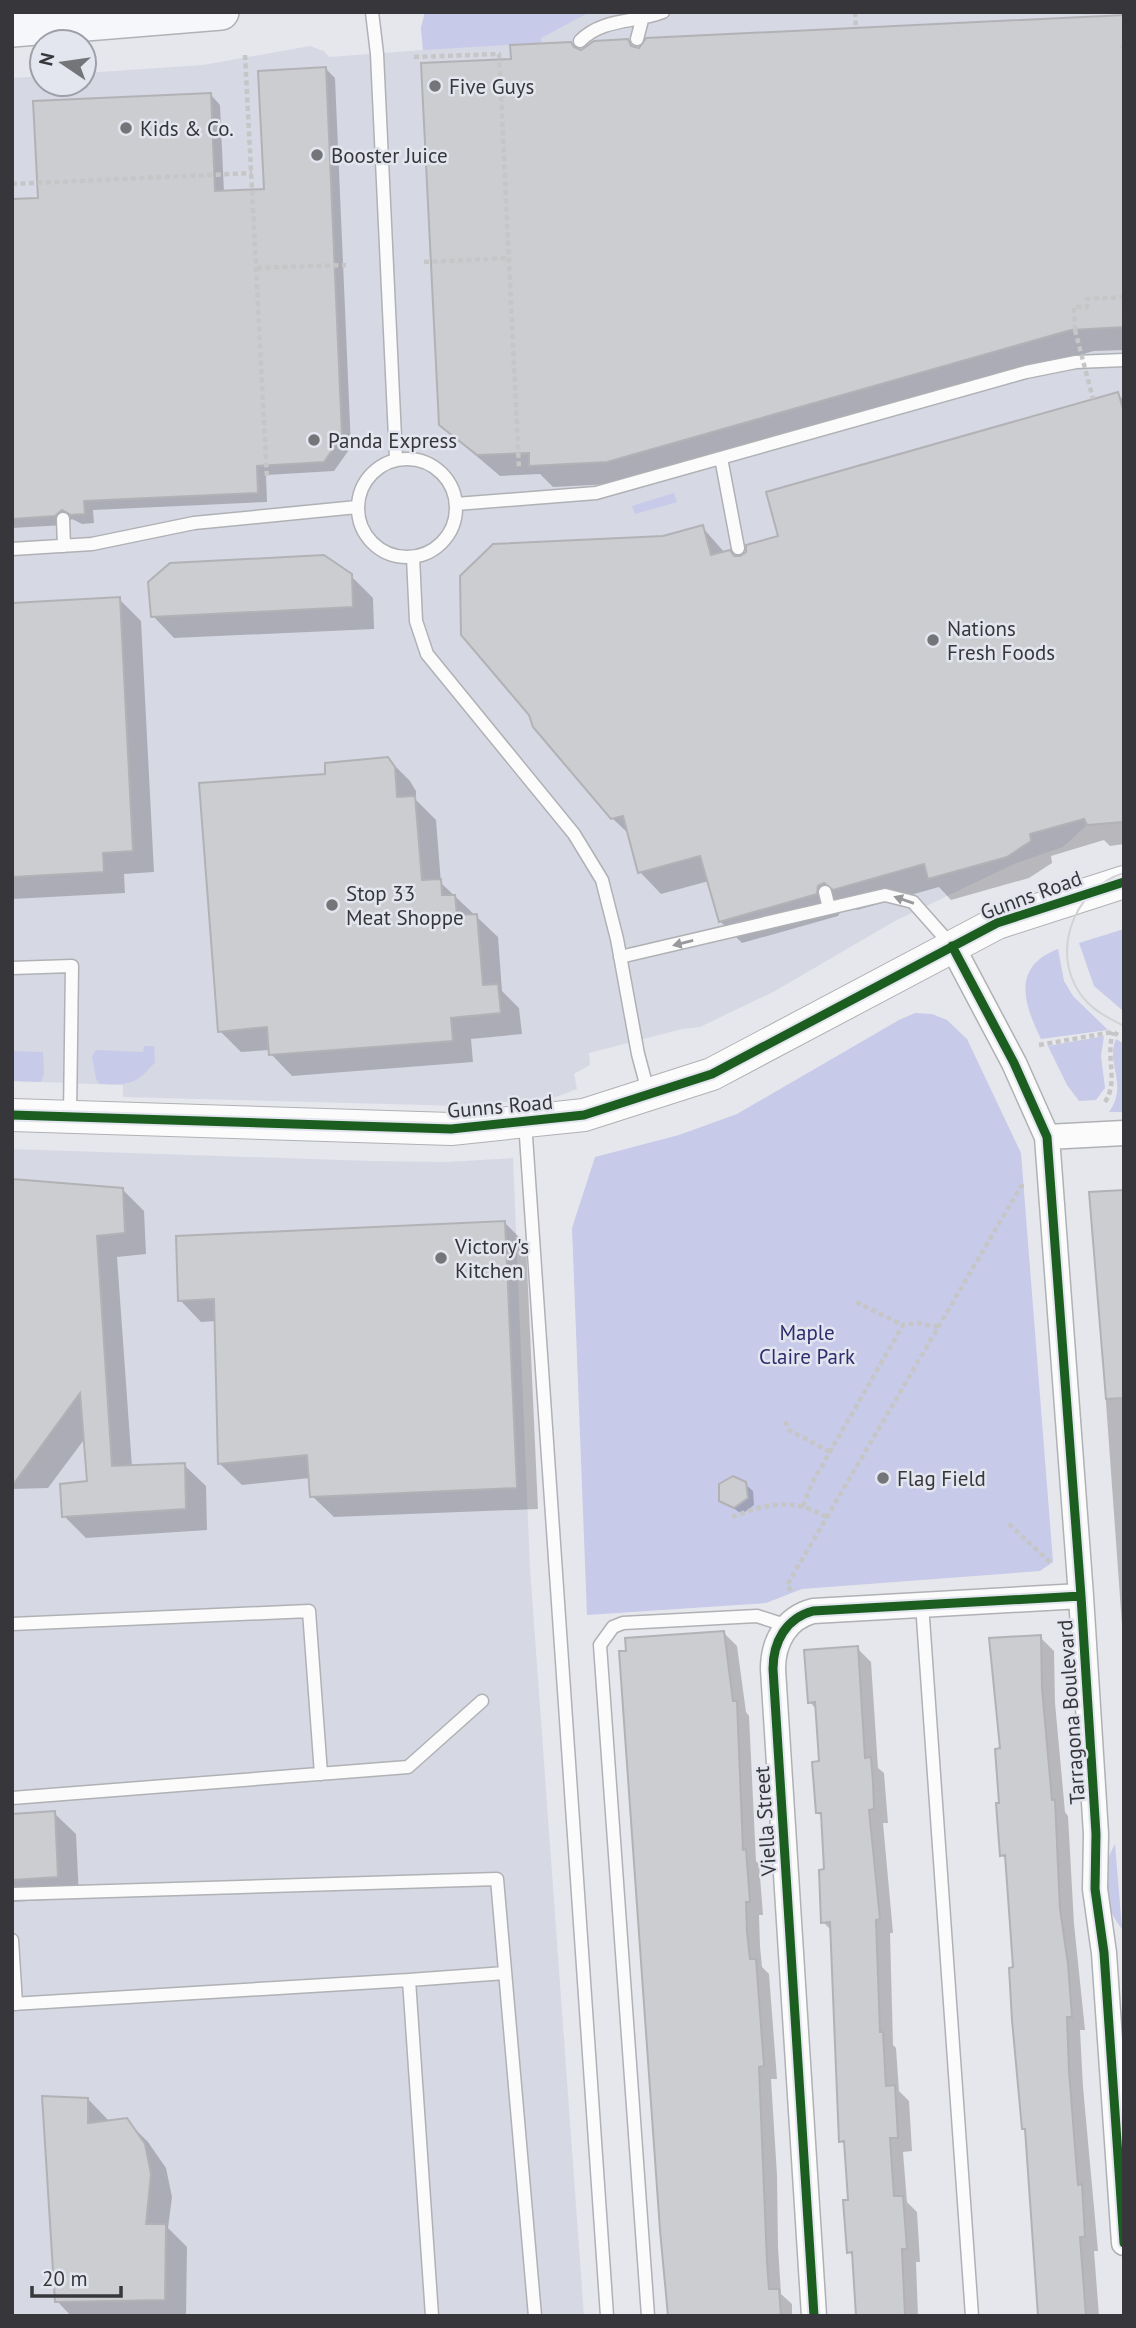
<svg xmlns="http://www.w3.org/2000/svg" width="1136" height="2328" font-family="'PT Sans',sans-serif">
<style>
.built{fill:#d6d8e4}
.green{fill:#c7cae8}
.shadow{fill:#0003}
.building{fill:#cccdd1;stroke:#b2b2b6;stroke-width:2}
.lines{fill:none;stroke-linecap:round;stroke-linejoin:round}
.service-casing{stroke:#b0b1b4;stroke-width:15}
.minor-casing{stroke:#b0b1b4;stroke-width:27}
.tertiary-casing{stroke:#b0b1b4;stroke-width:34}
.secondary-casing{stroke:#b0b1b4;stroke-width:38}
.path{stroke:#c6c6c7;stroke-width:4.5;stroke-dasharray:5 3.5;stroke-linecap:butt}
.service{stroke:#fbfbfc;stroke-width:12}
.minor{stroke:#fbfbfc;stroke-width:24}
.tertiary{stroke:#fbfbfc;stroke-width:32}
.secondary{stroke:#f6f7fa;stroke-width:35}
.tram{stroke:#d2d3d4;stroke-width:2}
.path-bridge{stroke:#c6c6c7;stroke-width:4.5;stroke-dasharray:5 3.5;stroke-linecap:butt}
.cycleway-casing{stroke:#e3e5ef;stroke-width:13}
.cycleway{stroke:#1b5e20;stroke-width:9}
.oneway{fill:#99999c}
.poi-dot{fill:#747579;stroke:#e3e5ef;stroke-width:2.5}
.labels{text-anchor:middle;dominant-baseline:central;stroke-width:5;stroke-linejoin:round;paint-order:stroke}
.poi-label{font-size:21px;fill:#37373b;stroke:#e3e5ef;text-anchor:start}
.street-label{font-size:21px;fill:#37373b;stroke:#e3e5ef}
.park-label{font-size:21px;fill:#2e2d6e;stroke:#e3e5ef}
</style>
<rect width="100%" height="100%" fill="#e6e7ec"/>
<path class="built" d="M 425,12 L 1124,12 L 1124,822 L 1087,825 L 1063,847 L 1014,864 L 895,921 L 775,991 L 700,1027 L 682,1029 L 589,1053 L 590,1065 L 574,1074 L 577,1089 L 556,1097 L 462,1106 L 123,1097 L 123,1085 L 12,1081 L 12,78 L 42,76 L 42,84 L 84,84 L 84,73 L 203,65 L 310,46 L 324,51 L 329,57 L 423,50 L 421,28 Z
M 12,1149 L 371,1161 L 448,1162 L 513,1158 L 530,1568 L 584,2316 L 12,2316 Z"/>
<path class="green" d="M 425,12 L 590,12 L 541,38 L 541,43 L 423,50 L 421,28 Z
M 674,493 L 677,502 L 635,514 L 632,506 Z
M 1124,929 L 1124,1009 L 1122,1010 L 1094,986 L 1079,943 Z
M 1058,949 L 1064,981 L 1073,996 L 1108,1030 L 1041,1039 C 1024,1004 1011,967 1058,949 Z
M 915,1013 L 932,1014 L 947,1020 L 967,1039 L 1021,1153 L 1053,1562 L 1040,1571 L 802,1589 L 766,1603 L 587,1615 L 572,1228 L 595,1157 L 679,1135 L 737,1114 L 899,1020 Z
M 1104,1036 L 1101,1056 L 1105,1088 L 1096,1100 L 1079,1101 L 1067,1085 L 1048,1046 Z
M 1116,1039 L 1124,1044 L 1124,1112 L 1109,1112 C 1129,1084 1105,1064 1116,1039 Z
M 144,1046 L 154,1046 L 155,1062 C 136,1085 129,1085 100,1084 L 96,1079 L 92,1056 L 96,1050 L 143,1052 Z
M 12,1051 L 43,1052 L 44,1074 L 41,1082 L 12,1081 Z
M 1115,1844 L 1122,1929 C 1101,1901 1098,1875 1115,1844 Z"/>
<path class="shadow" d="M 1124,17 L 1124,350 L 1094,351 L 629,483 L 553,487 L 540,474 L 500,476 L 440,425 L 513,61 L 571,44 L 581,52 L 628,41 L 635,48 Z
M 326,69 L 335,78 L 351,447 L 334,471 L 266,475 L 267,502 L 93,510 L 94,523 L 82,524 L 72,519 L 65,525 L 12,528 L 12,201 L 39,200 L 211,95 L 220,105 L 224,192 L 265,191 Z
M 1118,394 L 1124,401 L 1124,844 L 1110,846 L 1104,840 L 1051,856 L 1052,863 L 1029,878 L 951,900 L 939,887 L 857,910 L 851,905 L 844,905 L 838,916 L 742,943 L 720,921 L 709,881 L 661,894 L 640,872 L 630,835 L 612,818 L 664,538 L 702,527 L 725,553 L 741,558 L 781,538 Z
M 351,576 L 373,598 L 374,629 L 174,638 L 153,616 Z
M 119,599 L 141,621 L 154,872 L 124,874 L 125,893 L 12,899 L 12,604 Z
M 388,759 L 410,781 L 416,791 L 416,800 L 436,820 L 441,883 L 498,937 L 502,991 L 519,1008 L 522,1034 L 471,1039 L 473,1062 L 292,1076 L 271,1054 L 270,1050 L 241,1052 L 220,1031 L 327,775 Z
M 12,1182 L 122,1189 L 144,1211 L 146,1254 L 117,1257 L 132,1467 L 184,1465 L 206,1486 L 207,1530 L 86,1538 L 64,1516 L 89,1482 L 86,1437 L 48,1488 L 12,1489 Z
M 1124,1192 L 1124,1653 L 1091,1194 Z
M 504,1222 L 526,1244 L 538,1509 L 334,1517 L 312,1496 L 310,1478 L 242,1485 L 220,1464 L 216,1321 L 201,1322 L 180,1300 Z
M 745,1484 L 753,1491 L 754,1505 L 742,1514 L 721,1500 Z
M 724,1633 L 737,1646 L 746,1712 L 749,1716 L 756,1861 L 759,1864 L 763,1915 L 759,1915 L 760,1946 L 762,1967 L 769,1974 L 777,2079 L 771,2079 L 777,2175 L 778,2247 L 781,2294 L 792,2304 L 792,2316 L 668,2316 Z
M 1040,1637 L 1054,1651 L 1055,1703 L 1065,1812 L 1068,1816 L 1074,1924 L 1085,2030 L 1080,2030 L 1083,2087 L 1098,2251 L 1094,2251 L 1099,2316 L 1039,2316 L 1007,1861 L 1002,1855 L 1001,1805 L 1002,1750 Z
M 857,1648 L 871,1662 L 878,1768 L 884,1773 L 888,1823 L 883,1823 L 893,1933 L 890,1933 L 893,2045 L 896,2048 L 899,2091 L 909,2101 L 912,2151 L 903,2152 L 907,2202 L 917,2212 L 920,2262 L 916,2262 L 918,2316 L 857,2316 L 854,2257 L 849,2252 L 850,2201 L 846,2146 L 841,2141 L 832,1931 L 823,1922 L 826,1871 L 823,1818 L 818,1813 L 821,1763 L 817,1710 L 810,1702 Z
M 54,1813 L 76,1834 L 79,1898 L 12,1902 L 12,1815 Z
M 88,2099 L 110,2122 L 126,2120 L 148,2142 L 166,2168 L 172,2197 L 168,2228 L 187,2247 L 186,2316 L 71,2316 L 57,2301 Z"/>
<path class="building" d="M 1124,15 L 1124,327 L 1071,330 L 607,462 L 529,466 L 529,453 L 477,455 L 439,425 L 421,63 L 511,59 L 510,45 L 571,42 L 574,47 L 581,50 L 594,41 L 628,39 L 631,46 L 639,48 L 646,38 Z
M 326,67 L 342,436 L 324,462 L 257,466 L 258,493 L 84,501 L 85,514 L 71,515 L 62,510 L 55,516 L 12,519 L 12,199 L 38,198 L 33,101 L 211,93 L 215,191 L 264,189 L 258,71 Z
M 1118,392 L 1124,412 L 1124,822 L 1087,825 L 1084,819 L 1030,834 L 1031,841 L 1007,857 L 928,879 L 924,864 L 833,890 L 824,883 L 818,886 L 817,894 L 719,922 L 700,856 L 638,873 L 623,816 L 611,819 L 533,727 L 529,715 L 461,635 L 460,576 L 493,544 L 663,536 L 703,525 L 711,555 L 730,550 L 734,556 L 740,556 L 746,552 L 746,545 L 778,536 L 766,492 Z
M 324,555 L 352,574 L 353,607 L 151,617 L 148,582 L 170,563 Z
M 120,597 L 133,851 L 103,853 L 104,872 L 12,877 L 12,603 Z
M 388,757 L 395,767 L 397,797 L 415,796 L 422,880 L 441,879 L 442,895 L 455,895 L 457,915 L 477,914 L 483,985 L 498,984 L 501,1013 L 451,1018 L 453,1041 L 269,1055 L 267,1027 L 218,1032 L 199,783 L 325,774 L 325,763 Z
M 12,1179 L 123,1188 L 125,1233 L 97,1236 L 112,1466 L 185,1463 L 186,1509 L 62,1517 L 60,1484 L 87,1481 L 80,1393 L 12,1486 Z
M 1124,1190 L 1124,1398 L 1106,1399 L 1089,1192 Z
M 505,1221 L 517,1488 L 310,1497 L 307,1455 L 218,1464 L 214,1299 L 178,1301 L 176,1236 Z
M 733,1476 L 746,1482 L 748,1498 L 734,1508 L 719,1501 L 719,1484 Z
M 724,1631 L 733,1701 L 737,1701 L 743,1850 L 746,1849 L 750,1902 L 746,1902 L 747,1932 L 750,1959 L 756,1959 L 764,2066 L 759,2067 L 767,2262 L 769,2289 L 779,2289 L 781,2316 L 668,2316 L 660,2230 L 619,1651 L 626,1651 L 625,1638 Z
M 1041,1635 L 1042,1688 L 1052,1800 L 1055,1800 L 1060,1909 L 1068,1964 L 1072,2017 L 1067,2017 L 1069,2071 L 1078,2185 L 1082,2184 L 1085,2237 L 1080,2237 L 1086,2316 L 1038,2316 L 1025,2129 L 1022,2129 L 1012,2020 L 1009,1968 L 1013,1967 L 1005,1855 L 1000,1856 L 996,1803 L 999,1803 L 995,1749 L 1000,1748 L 989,1638 Z
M 858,1646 L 865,1758 L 871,1757 L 873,1782 L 874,1809 L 869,1810 L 880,1919 L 876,1920 L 880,2032 L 883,2032 L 886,2086 L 895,2085 L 898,2138 L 890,2138 L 894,2196 L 903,2196 L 905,2222 L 907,2249 L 902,2249 L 905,2316 L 856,2316 L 852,2252 L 847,2253 L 843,2200 L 848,2200 L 844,2141 L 839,2142 L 830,1922 L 821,1923 L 819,1870 L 824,1869 L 821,1813 L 816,1813 L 812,1762 L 819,1761 L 817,1731 L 815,1702 L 808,1703 L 804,1650 Z
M 55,1811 L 58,1877 L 12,1880 L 12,1814 Z
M 42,2096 L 88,2098 L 88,2123 L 127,2118 L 145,2144 L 151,2174 L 146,2224 L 166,2224 L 165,2300 L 55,2302 Z"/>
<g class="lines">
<defs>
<path id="service" d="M 372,12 L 377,54 L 396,459
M 637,39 L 642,20
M 580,41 C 602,18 635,23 663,12
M 721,458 L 738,548
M358 508a49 49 0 1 1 98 0a49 49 0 1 1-98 0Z
M 456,504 L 596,493 L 1026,372 L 1076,362 L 1124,360
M 63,519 L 64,546
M 12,549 L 92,544 L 194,523 L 357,507
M 413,557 L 416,621 L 427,654 L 574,834 L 602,880 L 617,939 L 638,1054 L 649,1095
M 825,892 L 829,908
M 620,957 L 885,895 L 913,902 L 952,946
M 12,968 L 72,966 L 70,1116
M 525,1122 L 607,2316
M 922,1604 L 972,2316
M 12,1624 L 309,1611 L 321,1774
M 12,1798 L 408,1767 L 482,1701
M 12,1894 L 497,1879 L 535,2316
M 12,1940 L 16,2004
M 409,1980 L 505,1973
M 12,2004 L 409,1980 L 432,2316
M 648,2316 L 600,1645 L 613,1627 L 623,1623 L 757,1616 L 788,1626"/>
<path id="minor" d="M 952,946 L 1014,1063 L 1047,1137 L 1081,1596 L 1096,1834 L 1095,1889 L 1104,1953 L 1124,2243
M 1047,1137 L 1124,1133
M 814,2316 L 773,1669 C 773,1642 786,1618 813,1611 L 1081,1596"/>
<path id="tertiary" d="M 12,1115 L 451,1129 L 584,1115 L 712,1074 L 997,923 L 1124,882"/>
<path id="secondary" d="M 12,29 L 221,12"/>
</defs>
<use href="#service" class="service-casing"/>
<use href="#minor" class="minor-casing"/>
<use href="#tertiary" class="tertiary-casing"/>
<use href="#secondary" class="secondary-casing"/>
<path class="path" d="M 855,12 L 856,28
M 1121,48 L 1124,46
M 245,55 L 267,479
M 414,57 L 499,54 L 519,469
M 12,184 L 252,173
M 424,262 L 509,258
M 257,268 L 346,265
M 1075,330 L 1074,307 L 1087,307 L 1087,299 L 1123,297 L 1124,309
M 1123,1015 L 1124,1015
M 1039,1045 L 1113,1032 L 1118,1035
M 1105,1102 C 1119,1081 1105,1057 1113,1032
M 856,1302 L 903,1325
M 785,1421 L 789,1430 L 830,1452
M 803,1506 L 812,1483 L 903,1325 L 918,1323 L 938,1327
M 732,1517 C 766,1504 793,1497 826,1517
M 1009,1524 L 1052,1564
M 791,1591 L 787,1585 L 1021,1186 L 1026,1186"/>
<use href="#service" class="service"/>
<use href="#minor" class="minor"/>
<use href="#tertiary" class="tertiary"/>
<use href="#secondary" class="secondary"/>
<path class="tram" d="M 1124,873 C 1071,889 1047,960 1087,1002 C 1097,1013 1111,1019 1124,1026"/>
<path class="path-bridge" d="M 1075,330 L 1093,399"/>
<defs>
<path id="cycleway" d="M 952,946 L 1014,1063 L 1047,1137 L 1081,1596 L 1096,1834 L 1095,1889 L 1104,1953 L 1124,2243
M 12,1115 L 451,1129 L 584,1115 L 712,1074 L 997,923 L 1124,882
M 814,2316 L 773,1669 C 773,1642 786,1618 813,1611 L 1081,1596"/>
</defs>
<use href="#cycleway" class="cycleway-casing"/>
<use href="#cycleway" class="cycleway"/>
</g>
<defs><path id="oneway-solid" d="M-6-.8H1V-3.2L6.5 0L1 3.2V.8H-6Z" transform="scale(1.75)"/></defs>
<g class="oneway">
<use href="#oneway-solid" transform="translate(904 900) rotate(-161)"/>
<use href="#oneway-solid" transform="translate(683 943) rotate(166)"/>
</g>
<g class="poi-dot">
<circle cx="435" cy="86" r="7"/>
<circle cx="126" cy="128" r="7"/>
<circle cx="317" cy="155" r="7"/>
<circle cx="314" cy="440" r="7"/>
<circle cx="933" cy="640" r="7"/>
<circle cx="332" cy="905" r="7"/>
<circle cx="441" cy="1258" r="7"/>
<circle cx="883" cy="1478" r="7"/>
</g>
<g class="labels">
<g class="poi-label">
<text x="449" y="86">Five Guys</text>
<text x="140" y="128">Kids &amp; Co.</text>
<text x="331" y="155">Booster Juice</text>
<text x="328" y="440">Panda Express</text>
<text x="947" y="628">Nations<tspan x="947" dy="24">Fresh Foods</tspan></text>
<text x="346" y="893">Stop 33<tspan x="346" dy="24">Meat Shoppe</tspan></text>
<text x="455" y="1246">Victory's<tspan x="455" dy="24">Kitchen</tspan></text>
<text x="897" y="1478">Flag Field</text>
</g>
<g class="street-label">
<text transform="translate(1031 895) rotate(-20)">Gunns Road</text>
<text transform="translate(500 1106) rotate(-5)">Gunns Road</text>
<text transform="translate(1071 1712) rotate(-94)">Tarragona Boulevard</text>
<text transform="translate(765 1821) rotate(-94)">Viella Street</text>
</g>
<g class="park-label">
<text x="807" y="1332">Maple<tspan x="807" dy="24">Claire Park</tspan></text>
</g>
</g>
<rect width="1136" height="2328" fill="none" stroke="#37373b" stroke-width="28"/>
<g transform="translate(63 63) rotate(283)"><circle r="33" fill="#e3e5ef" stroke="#9e9fa7" stroke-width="2"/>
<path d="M0-5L12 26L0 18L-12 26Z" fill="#747579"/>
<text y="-10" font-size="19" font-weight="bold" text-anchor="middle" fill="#37373b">N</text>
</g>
<path d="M32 2286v10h89v-10" fill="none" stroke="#37373b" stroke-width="3.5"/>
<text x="42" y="2286" font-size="21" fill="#37373b" stroke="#e3e5ef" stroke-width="5" paint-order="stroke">20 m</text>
</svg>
